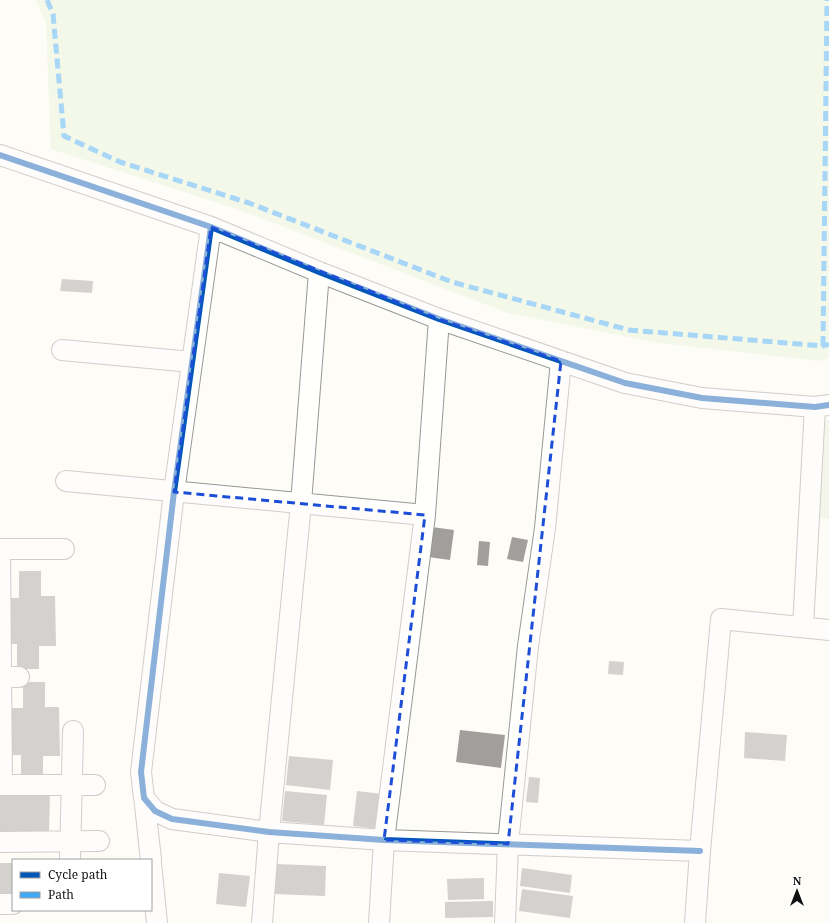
<svg xmlns="http://www.w3.org/2000/svg" width="829" height="923" font-family="'Noto Serif',serif">
<style>
.green{fill:#e7f3d7}
.cemetery{fill:#e9eedb}
.building{fill:#a19f9c}
.lines{fill:none;stroke-linecap:round;stroke-linejoin:round}
.minor-casing{stroke:#979795;stroke-width:22}
.minor{stroke:#fffffe;stroke-width:20}
.quiet{stroke:#3fa9f5;stroke-width:5;stroke-dasharray:10 5;stroke-linecap:butt}
.cycleway-casing{stroke:#fff;stroke-width:8}
.cycleway{stroke:#0057b8;stroke-width:6}
.marked{fill:none;stroke:#1d4ed8;stroke-width:3;stroke-dasharray:8 5;stroke-linejoin:round}
</style>
<rect width="100%" height="100%" fill="#fdfcf7"/>
<path class="green" d="M 36,0 L 829,0 L 829,358 L 819,361 L 659,343 L 508,313 L 240,210 L 51,149 L 46,23 Z"/>
<path class="cemetery" d="M 823,420 L 829,420 L 829,519 L 819,519 Z"/>
<path class="building" d="M 62,279 L 93,281 L 92,293 L 60,291 Z
M 432,527 L 454,530 L 450,560 L 428,557 Z
M 512,537 L 528,540 L 523,562 L 507,559 Z
M 479,541 L 490,542 L 488,566 L 477,565 Z
M 19,571 L 41,571 L 41,596 L 55,596 L 56,646 L 39,646 L 39,669 L 17,669 L 17,644 L 4,644 L 3,598 L 19,598 Z
M 609,661 L 624,662 L 623,675 L 608,674 Z
M 23,682 L 45,682 L 45,707 L 59,707 L 60,756 L 43,756 L 43,779 L 21,779 L 21,755 L 8,755 L 7,708 L 23,708 Z
M 460,730 L 505,735 L 501,768 L 456,762 Z
M 745,732 L 787,735 L 785,761 L 744,758 Z
M 289,756 L 333,760 L 330,790 L 286,785 Z
M 529,777 L 540,778 L 538,803 L 526,802 Z
M 285,791 L 327,795 L 324,825 L 282,821 Z
M 357,791 L 382,794 L 379,829 L 353,826 Z
M 0,793 L 50,794 L 49,832 L 0,832 Z
M 0,863 L 13,863 L 13,900 L 0,900 Z
M 276,864 L 326,866 L 325,896 L 275,894 Z
M 522,868 L 572,875 L 570,893 L 520,886 Z
M 219,873 L 250,876 L 246,907 L 216,904 Z
M 484,878 L 484,899 L 448,900 L 447,879 Z
M 522,889 L 573,896 L 570,918 L 519,911 Z
M 493,901 L 493,917 L 445,918 L 445,902 Z"/>
<g class="lines">
<defs>
<path id="minor" d="M 0,155 L 211,227 L 319,272 L 439,319 L 625,383 L 702,398 L 815,407 L 829,405
M 211,227 L 174,492 L 141,772 L 144,798 L 155,811 L 172,819 L 269,832 L 384,840 L 700,851
M 62,350 L 192,362
M 66,481 L 425,515
M 0,549 L 2,785
M 0,549 L 64,549
M 803,627 L 815,407
M 0,677 L 19,677
M 0,785 L 95,785
M 144,796 L 151,860
M 0,842 L 99,841
M 70,860 L 73,731
M 151,863 L 157,923
M 0,904 L 13,904
M 262,923 L 269,832 L 301,503 L 319,272
M 379,923 L 384,840 L 425,515 L 439,319
M 505,923 L 508,844 L 528,646 L 545,528 L 561,361
M 695,923 L 700,851 L 721,619 L 829,630"/>
</defs>
<use href="#minor" class="minor-casing"/>
<use href="#minor" class="minor"/>
<path class="quiet" d="M 47,0 L 53,14 L 64,136 L 120,162 L 249,203 L 452,282 L 629,330 L 823,346 L 829,344
M 823,346 L 827,0"/>
<defs>
<path id="cycleway" d="M 0,155 L 211,227 L 319,272 L 439,319 L 625,383 L 702,398 L 815,407 L 829,405
M 211,227 L 174,492 L 141,772 L 144,798 L 155,811 L 172,819 L 269,832 L 384,840 L 700,851"/>
</defs>
<use href="#cycleway" class="cycleway-casing"/>
<use href="#cycleway" class="cycleway"/>
</g>
<path d="M0 0H829V923H0ZM 211,227 L 439,319 L 561,361 L 508,844 L 384,840 L 425,515 L 174,492 Z" fill="#fdfcf7" fill-opacity=".55" fill-rule="evenodd"/>
<path class="marked" d="M 211,227 L 439,319 L 561,361 L 508,844 L 384,840 L 425,515 L 174,492 Z"/>
<rect x="12" y="859" width="140" height="52" fill="#ffffff" stroke="#a0a0a0"/>
<rect x="20" y="872" width="20" height="6" fill="#0057b8" stroke="#a0a0a0"/>
<text x="48" y="879" font-size="12" fill="#111111">Cycle path</text>
<rect x="20" y="892" width="20" height="6" fill="#3fa9f5" stroke="#a0a0a0"/>
<text x="48" y="899" font-size="12" fill="#111111">Path</text>
<g transform="translate(797 891)" stroke="#ffffff" stroke-width="3" paint-order="stroke">
<path d="M0-3L7 15L0 10L-7 15Z" fill="#111111"/>
<text y="-6" font-size="11" font-weight="bold" text-anchor="middle" fill="#111111">N</text>
</g>
</svg>
